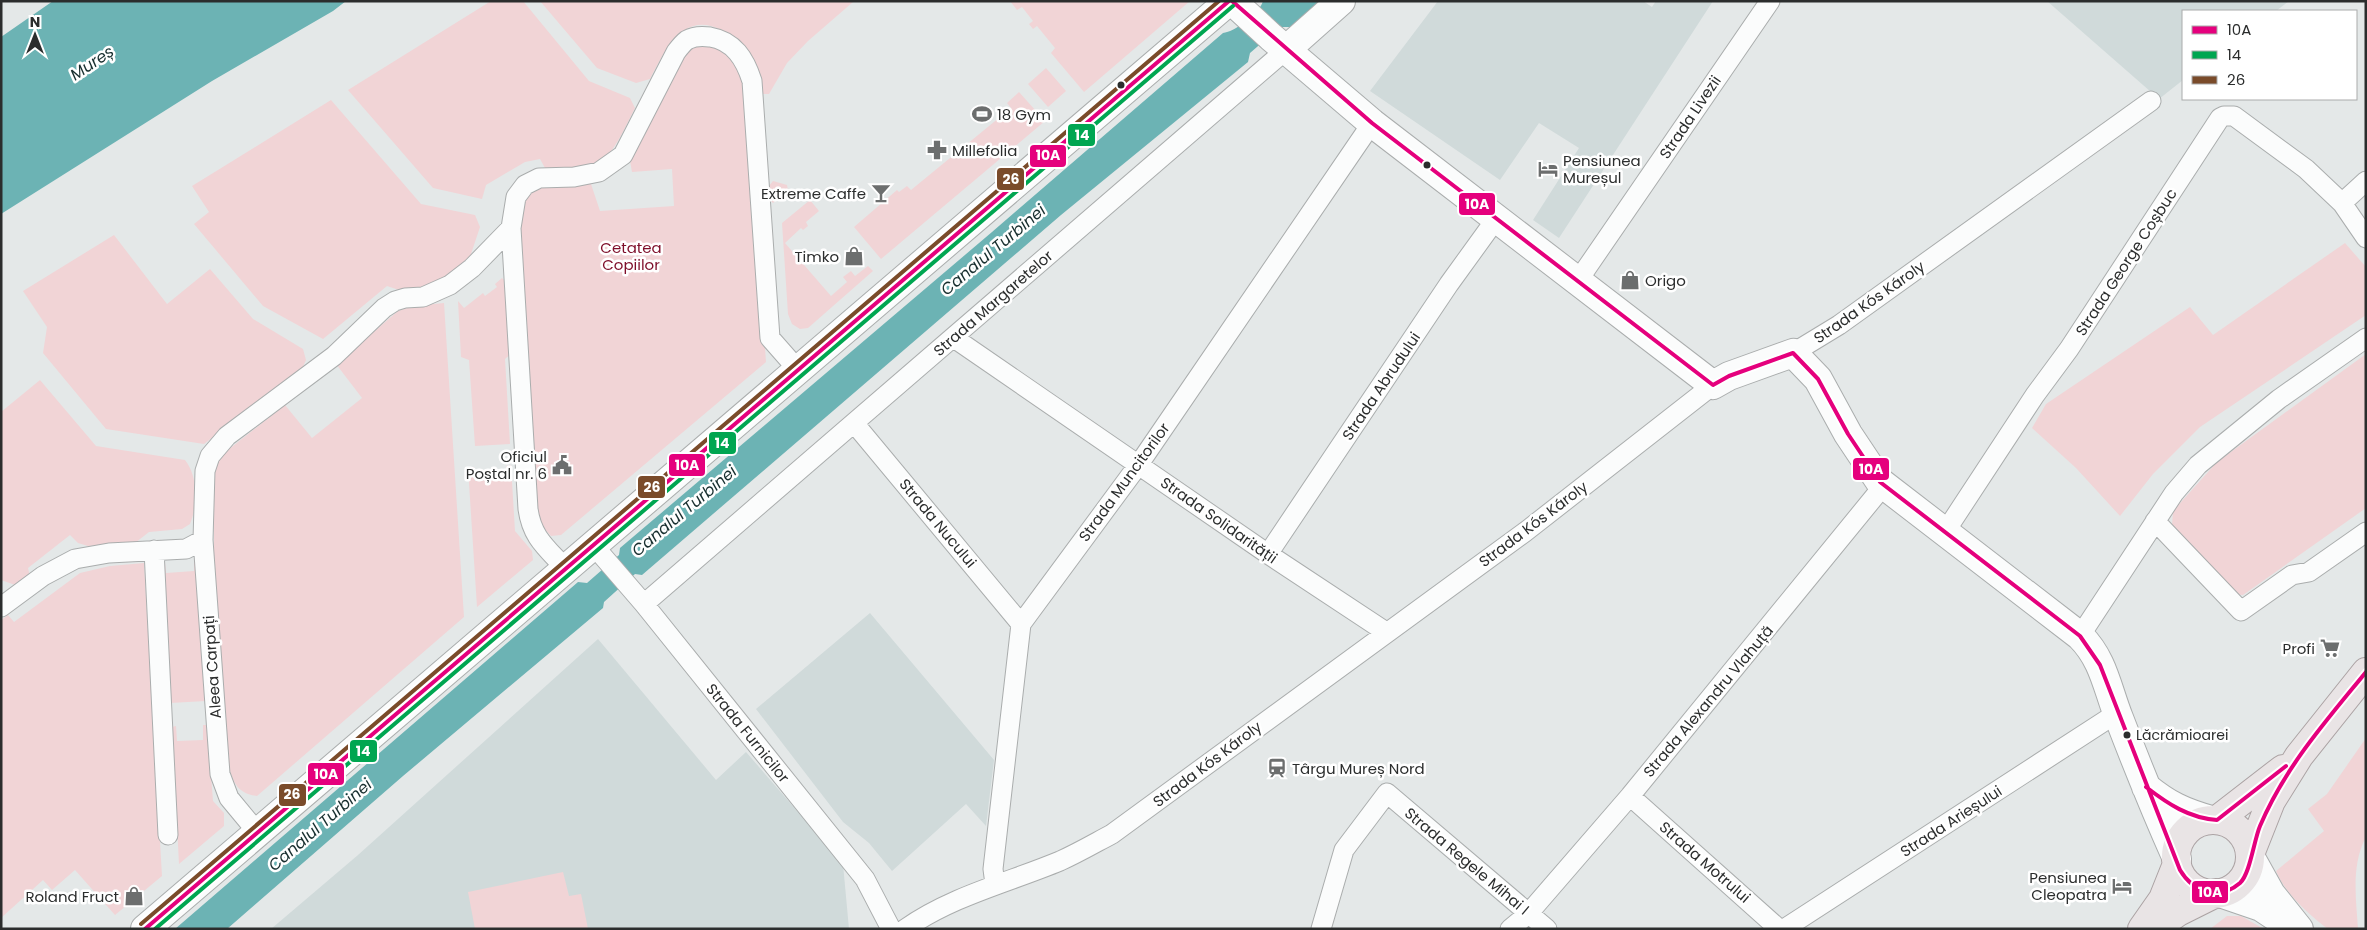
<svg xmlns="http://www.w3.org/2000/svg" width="2367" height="930" font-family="Poppins,sans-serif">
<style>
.built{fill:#d0dada}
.green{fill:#f1d4d6}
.water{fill:#6cb3b4}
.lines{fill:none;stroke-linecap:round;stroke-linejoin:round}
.street-casing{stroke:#aaadad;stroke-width:21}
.secondary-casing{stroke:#aaadad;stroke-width:30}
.primary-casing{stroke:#aba2a3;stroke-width:30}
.street{stroke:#fbfcfc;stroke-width:19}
.secondary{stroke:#fbfcfc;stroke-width:28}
.primary{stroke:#e9e4e5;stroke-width:28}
.bus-1-casing{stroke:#fff;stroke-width:8}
.bus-2-casing{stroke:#fff;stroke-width:8}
.bus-3-casing{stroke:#fff;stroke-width:8}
.bus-1{stroke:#e5007d;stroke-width:4}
.bus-2{stroke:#00a651;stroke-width:4}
.bus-3{stroke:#7a4b2a;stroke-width:4}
.bus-dot{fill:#2b2d2d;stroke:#fff;stroke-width:2}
.labels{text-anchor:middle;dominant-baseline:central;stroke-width:5;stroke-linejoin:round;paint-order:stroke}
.bus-label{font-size:14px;fill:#2b2d2d;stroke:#fff;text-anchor:start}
.poi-label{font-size:15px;fill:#2b2d2d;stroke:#fff;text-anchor:end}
.street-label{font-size:15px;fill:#2b2d2d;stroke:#fff}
.park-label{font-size:15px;fill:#7e0e2a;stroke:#fff}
.water-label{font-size:16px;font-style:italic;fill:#182f2f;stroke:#fff}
.line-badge{stroke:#fff;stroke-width:2}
.badge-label{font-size:14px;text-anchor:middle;font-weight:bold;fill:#fff}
</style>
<rect width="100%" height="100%" fill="#e4e8e8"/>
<path class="built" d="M 1438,1 L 1643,1 L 1652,7 L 1656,1 L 1713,1 L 1559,238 L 1533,220 L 1579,148 L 1539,123 L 1500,180 L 1370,91 Z
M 2047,1 L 2289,1 L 2276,11 L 2183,11 L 2183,80 L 2159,99 Z
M 870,613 L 994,760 L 986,826 L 966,804 L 892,871 L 869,843 L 843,822 L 756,709 Z
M 598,639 L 716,780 L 746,752 L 843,864 L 849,929 L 271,929 L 358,855 Z"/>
<path class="green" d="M 491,1 L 523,1 L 589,81 L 630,98 L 635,108 C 609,160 607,171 545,168 L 540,159 L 525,162 L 486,185 L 482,199 L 433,188 L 348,90 Z
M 540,1 L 851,1 L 853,2 L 808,41 L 787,63 L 769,94 L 762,94 L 723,31 C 683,9 665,51 650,79 L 636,83 L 597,68 Z
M 1010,1 L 1190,1 L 1084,92 L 1051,53 L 1055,48 L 1037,26 L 1033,29 L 1029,24 L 1033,21 L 1022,7 L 1017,10 Z
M 703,44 C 729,46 735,59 746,81 L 766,362 L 561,535 L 551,536 L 538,522 L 535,512 L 519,216 C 527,177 557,184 590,181 L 600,211 L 674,206 L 672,169 L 632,172 L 630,161 L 681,59 L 689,50 Z
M 1046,68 L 1066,91 L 1048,107 L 1028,84 Z
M 1019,92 L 1045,121 L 881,259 L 854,227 L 897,190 L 899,192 L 907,186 L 911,190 L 1011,108 L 1007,103 Z
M 331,100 L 421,204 L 475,215 L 480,227 L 470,257 L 434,287 L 405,292 L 387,286 L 323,339 L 263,306 L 194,224 L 209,212 L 192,186 Z
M 773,181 L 787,185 L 788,190 L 773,203 L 768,198 L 768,187 Z
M 810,200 L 819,211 L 806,222 L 808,226 L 803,230 L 801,228 L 785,243 L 831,296 L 847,282 L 843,277 L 851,271 L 855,276 L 868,266 L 873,271 L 808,328 L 800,329 L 792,324 L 788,314 L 782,223 Z
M 114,235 L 167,304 L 210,269 L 253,319 L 303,349 L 306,360 L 302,369 L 204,444 L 106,429 L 43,353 L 47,327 L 23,291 Z
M 2345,243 L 2366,267 L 2366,315 L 2200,427 L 2153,474 L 2120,516 L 2076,468 L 2032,428 L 2046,404 L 2190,307 L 2213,335 Z
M 502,278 L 507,283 L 511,354 L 505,359 L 510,444 L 475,446 L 469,360 L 461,357 L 458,301 L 464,308 L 483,293 L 485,296 L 497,287 L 495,284 Z
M 444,303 L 464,617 L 257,796 C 235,793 234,781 227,763 L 214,558 L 214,471 L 219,457 L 285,405 L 312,438 L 362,398 L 336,364 L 398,311 L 413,306 Z
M 2366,354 L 2366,508 L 2243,595 L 2232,594 L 2172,526 L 2173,511 L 2217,462 Z
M 40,380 L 96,446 L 185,460 C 198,476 198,505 190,524 L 182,529 L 149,532 L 135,543 L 88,546 L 78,543 L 70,535 L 28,568 L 30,576 L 18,586 L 1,580 L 1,412 Z
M 511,465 L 515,531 L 532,551 L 533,560 L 477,607 L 468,468 L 474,467 L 475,481 L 506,479 L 506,466 Z
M 194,560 L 196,560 L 206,701 L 170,703 L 162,563 L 165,562 L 166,573 L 194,571 Z
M 144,563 L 162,876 L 115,915 L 75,870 L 52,890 L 43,880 L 1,918 L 1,620 L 8,615 L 14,622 L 80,573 L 110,566 Z
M 203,725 L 207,725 L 213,801 L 224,813 L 224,826 L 179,864 L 172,727 L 176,726 L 177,741 L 203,740 Z
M 2366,738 L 2366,837 C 2351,865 2356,898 2358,929 L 2328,929 C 2309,915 2285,893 2276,871 L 2324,831 L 2308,809 L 2327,794 Z
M 563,872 L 569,896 L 581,894 L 588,929 L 475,929 L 468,892 Z
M 2227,916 L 2241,916 L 2264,929 L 2210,929 Z"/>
<path class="water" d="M 53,1 L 346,1 L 333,11 L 212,81 L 1,214 L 1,37 Z
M 1263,1 L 1320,1 L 1290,27 L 1280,27 L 1250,53 L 1248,62 L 1061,215 L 642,575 L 635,574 L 604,602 L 603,608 L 403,776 L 227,929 L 175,929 L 578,582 L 587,583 L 619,555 L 620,548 L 992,232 L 1223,33 C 1235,32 1260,13 1263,1 Z"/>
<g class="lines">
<defs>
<path id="street" d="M 2342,203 L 2366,181
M 1577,282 L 1770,1
M 954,338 L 1268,554 L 1386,632
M 1793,353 L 1839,325 L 2151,101
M 854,423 L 1021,624
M 2155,521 L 2241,611 L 2292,575 L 2309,572 L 2366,532
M 1945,532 L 2035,395 L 2069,349 L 2220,118 L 2224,116 L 2234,116 L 2306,169 L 2342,203 L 2366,238
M 594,546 L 644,604 L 865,879 L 891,929
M 154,550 L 168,835
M 1268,554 L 1449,284 L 1496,219
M 566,569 C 547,548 532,538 528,509 L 511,228 L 516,197 L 525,185 L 539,178 L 574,177 L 599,172 L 623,155 L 676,52 C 679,48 683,43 687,40 C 694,36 703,36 710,37 C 734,41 745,59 752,81 L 770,338 L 799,371
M 644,604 L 1287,49
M 1,607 L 43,576 L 75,559 L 109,553 L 186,549 L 203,540
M 2080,636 L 2174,493 L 2198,465 L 2279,399 L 2366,338
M 1630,796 L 1779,929
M 258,833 L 229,798 L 220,774 L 203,540 L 205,471 L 210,456 L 227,436 L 334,356 L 384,308 L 395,301 L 405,298 L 423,297 L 450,285 L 472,268 L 511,228
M 995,884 L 993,869 L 1021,624 L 1139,464 L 1372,123
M 905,929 C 952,896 1007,883 1060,861 C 1078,853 1095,843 1112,834 L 1525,532 L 1713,385
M 1321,929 L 1344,850 L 1387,793 L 1547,929
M 1510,929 L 1528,914 L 1630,796 L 1884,485
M 1784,929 L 2117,713"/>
<path id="secondary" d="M 1232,1 L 1271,37 L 1372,123 L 1713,385 L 1729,376 L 1793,353 L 1818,379 L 1848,434 L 1880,482 L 2080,636 C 2104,660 2107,688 2119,718 C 2137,765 2156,812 2177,859
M 1287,49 L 1341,1
M 2146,787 C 2168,805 2183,812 2211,820
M 2251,858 L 2271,894 L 2299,929
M 2220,893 L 2261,907 L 2288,925
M 145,929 L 1229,1"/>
<path id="primary" d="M2176 857a37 37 0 1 1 74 0a37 37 0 1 1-74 0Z
M 2217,820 L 2283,769
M 2250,854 L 2271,801 L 2299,756 L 2366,672
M 2142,929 L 2163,899 L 2177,864
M 2154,929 L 2178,912 L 2216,893"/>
</defs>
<use href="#street" class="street-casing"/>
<use href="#secondary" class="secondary-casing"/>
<use href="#primary" class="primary-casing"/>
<use href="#street" class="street"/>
<use href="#secondary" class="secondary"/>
<use href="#primary" class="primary"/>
<defs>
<path id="bus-1" d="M 1232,1 L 1372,123 L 1713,385 L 1729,376 L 1793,353 L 1818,379 L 1848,434 L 1880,482 L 2080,636 L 2100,665 L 2180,870 C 2193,892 2219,901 2240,883 C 2250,874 2254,840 2260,826 C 2285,767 2326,721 2366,672
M 2146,787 C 2168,804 2189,818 2217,820 L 2286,766
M 145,929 L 1229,1"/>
<path id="bus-2" d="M 155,929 L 1233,6"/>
<path id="bus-3" d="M 141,924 L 1219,1"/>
</defs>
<use href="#bus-1" class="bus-1-casing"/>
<use href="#bus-2" class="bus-2-casing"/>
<use href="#bus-3" class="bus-3-casing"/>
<use href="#bus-1" class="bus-1"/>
<use href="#bus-2" class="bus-2"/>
<use href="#bus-3" class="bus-3"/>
</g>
<defs>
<symbol id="stadium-bare" viewBox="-9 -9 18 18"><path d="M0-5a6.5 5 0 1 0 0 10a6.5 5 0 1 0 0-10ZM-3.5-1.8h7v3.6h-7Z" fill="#6c6e6e" stroke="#fff" stroke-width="2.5" paint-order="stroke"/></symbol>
<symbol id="pharmacy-bare" viewBox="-9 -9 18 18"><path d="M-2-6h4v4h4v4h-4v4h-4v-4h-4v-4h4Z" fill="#6c6e6e" stroke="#fff" stroke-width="2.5" paint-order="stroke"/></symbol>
<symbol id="hotel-bare" viewBox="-9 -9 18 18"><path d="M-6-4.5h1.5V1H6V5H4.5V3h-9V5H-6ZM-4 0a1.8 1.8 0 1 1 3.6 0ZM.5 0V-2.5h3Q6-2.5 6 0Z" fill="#6c6e6e" stroke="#fff" stroke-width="2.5" paint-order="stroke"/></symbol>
<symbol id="bar-bare" viewBox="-9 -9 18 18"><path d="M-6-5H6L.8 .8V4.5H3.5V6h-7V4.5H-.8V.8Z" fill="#6c6e6e" stroke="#fff" stroke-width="2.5" paint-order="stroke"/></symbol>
<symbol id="shop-bare" viewBox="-9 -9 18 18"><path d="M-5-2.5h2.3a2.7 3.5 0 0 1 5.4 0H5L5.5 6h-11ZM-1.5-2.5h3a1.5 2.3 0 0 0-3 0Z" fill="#6c6e6e" stroke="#fff" stroke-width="2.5" paint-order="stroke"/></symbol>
<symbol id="civic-bare" viewBox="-9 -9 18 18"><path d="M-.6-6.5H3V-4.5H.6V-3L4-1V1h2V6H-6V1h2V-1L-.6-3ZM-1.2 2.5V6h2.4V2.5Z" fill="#6c6e6e" stroke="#fff" stroke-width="2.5" paint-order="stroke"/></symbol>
<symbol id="supermarket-bare" viewBox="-9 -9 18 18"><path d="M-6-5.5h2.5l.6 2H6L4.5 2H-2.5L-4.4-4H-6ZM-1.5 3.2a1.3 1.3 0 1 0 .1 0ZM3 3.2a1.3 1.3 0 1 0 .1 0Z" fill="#6c6e6e" stroke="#fff" stroke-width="2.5" paint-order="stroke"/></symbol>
<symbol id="station-bare" viewBox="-9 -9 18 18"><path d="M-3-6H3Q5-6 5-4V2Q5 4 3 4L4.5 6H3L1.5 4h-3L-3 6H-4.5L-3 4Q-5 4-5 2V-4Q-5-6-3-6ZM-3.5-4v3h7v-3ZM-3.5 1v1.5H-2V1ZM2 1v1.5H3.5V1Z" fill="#6c6e6e" stroke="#fff" stroke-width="2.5" paint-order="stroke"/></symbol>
</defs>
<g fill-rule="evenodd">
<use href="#stadium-bare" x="968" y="100" width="28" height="28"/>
<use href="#pharmacy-bare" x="923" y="136" width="28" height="28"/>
<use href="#hotel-bare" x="1534" y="155" width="28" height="28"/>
<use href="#bar-bare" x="867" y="179" width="28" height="28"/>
<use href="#shop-bare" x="840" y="242" width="28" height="28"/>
<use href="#shop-bare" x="1616" y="266" width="28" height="28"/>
<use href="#civic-bare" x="548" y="451" width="28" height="28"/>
<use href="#supermarket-bare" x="2316" y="634" width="28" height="28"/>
<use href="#station-bare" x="1263" y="754" width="28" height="28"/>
<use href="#hotel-bare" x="2108" y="872" width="28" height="28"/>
<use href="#shop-bare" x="120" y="882" width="28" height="28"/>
</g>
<g class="bus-dot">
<circle cx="1121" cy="85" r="4.5"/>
<circle cx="1427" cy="165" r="4.5"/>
<circle cx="2127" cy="735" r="4.5"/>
</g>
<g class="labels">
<g class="bus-label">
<text x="2136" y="735">Lăcrămioarei</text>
</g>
<g class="poi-label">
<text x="997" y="114" text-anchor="start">18 Gym</text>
<text x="952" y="150" text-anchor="start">Millefolia</text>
<text x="1563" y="160" text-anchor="start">Pensiunea<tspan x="1563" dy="17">Mureșul</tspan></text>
<text x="866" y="193">Extreme Caffe</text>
<text x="839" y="256">Timko</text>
<text x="1645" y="280" text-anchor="start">Origo</text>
<text x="547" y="456">Oficiul<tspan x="547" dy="17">Poștal nr. 6</tspan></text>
<text x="2315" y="648">Profi</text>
<text x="1292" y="768" text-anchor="start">Târgu Mureș Nord</text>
<text x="2107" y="877">Pensiunea<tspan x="2107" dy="17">Cleopatra</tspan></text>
<text x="119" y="896">Roland Fruct</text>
</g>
<g class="street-label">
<text transform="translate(1690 117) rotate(-56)">Strada Livezii</text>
<text transform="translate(2126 262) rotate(-57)">Strada George Coșbuc</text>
<text transform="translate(1869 302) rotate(-35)">Strada Kós Károly</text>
<text transform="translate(993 303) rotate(-41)">Strada Margaretelor</text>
<text transform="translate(1381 386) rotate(-56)">Strada Abrudului</text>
<text transform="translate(1124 482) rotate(-54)">Strada Muncitorilor</text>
<text transform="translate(1219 520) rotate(35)">Strada Solidarității</text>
<text transform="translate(938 523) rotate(50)">Strada Nucului</text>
<text transform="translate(1533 524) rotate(-37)">Strada Kós Károly</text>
<text transform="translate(212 667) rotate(-94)">Aleea Carpați</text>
<text transform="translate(1708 701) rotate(-50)">Strada Alexandru Vlahuță</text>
<text transform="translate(748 733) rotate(51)">Strada Furnicilor</text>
<text transform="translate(1207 764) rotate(-37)">Strada Kós Károly</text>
<text transform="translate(1951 821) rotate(-33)">Strada Arieșului</text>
<text transform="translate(1467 861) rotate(40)">Strada Regele Mihai I</text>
<text transform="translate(1705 862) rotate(41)">Strada Motrului</text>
</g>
<g class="park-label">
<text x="631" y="247">Cetatea<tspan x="631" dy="17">Copiilor</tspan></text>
</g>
<g class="water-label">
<text transform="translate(92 63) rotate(-34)">Mureș</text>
<text transform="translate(993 250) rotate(-40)">Canalul Turbinei</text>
<text transform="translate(684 511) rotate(-40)">Canalul Turbinei</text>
<text transform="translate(320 825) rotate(-41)">Canalul Turbinei</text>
</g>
</g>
<g class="line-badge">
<rect x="1067" y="123" width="29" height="24" rx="5" fill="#00a651"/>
<rect x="1029" y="144" width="38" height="24" rx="5" fill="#e5007d"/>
<rect x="996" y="167" width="29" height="24" rx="5" fill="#7a4b2a"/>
<rect x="1458" y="192" width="38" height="24" rx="5" fill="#e5007d"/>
<rect x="708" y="431" width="29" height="24" rx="5" fill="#00a651"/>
<rect x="668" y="453" width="38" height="24" rx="5" fill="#e5007d"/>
<rect x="1852" y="457" width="38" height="24" rx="5" fill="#e5007d"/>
<rect x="637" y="475" width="29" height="24" rx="5" fill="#7a4b2a"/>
<rect x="349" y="739" width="29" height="24" rx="5" fill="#00a651"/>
<rect x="307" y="762" width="38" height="24" rx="5" fill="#e5007d"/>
<rect x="278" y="783" width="29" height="24" rx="5" fill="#7a4b2a"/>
<rect x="2191" y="880" width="38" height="24" rx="5" fill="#e5007d"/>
</g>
<g class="badge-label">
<text x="1082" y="140">14</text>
<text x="1048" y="160">10A</text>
<text x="1011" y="184">26</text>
<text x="1477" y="209">10A</text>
<text x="722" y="448">14</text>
<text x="687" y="470">10A</text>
<text x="1871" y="474">10A</text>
<text x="652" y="492">26</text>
<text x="363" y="756">14</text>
<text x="326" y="779">10A</text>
<text x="292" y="799">26</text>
<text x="2210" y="897">10A</text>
</g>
<rect width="2367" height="930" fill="none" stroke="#2b2d2d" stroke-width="5"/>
<rect x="2182" y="10" width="175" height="90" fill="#ffffff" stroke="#aaabab"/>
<rect x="2192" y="26" width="25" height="8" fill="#e5007d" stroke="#aaabab"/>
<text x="2227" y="35" font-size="15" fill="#2b2d2d">10A</text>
<rect x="2192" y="51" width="25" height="8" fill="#00a651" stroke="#aaabab"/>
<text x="2227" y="60" font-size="15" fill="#2b2d2d">14</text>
<rect x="2192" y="76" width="25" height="8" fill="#7a4b2a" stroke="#aaabab"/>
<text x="2227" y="85" font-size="15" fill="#2b2d2d">26</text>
<g transform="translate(35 35)" stroke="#ffffff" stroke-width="4" paint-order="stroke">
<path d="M0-4L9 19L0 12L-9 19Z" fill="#2b2d2d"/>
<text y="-8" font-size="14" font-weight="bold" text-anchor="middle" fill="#2b2d2d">N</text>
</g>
</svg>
